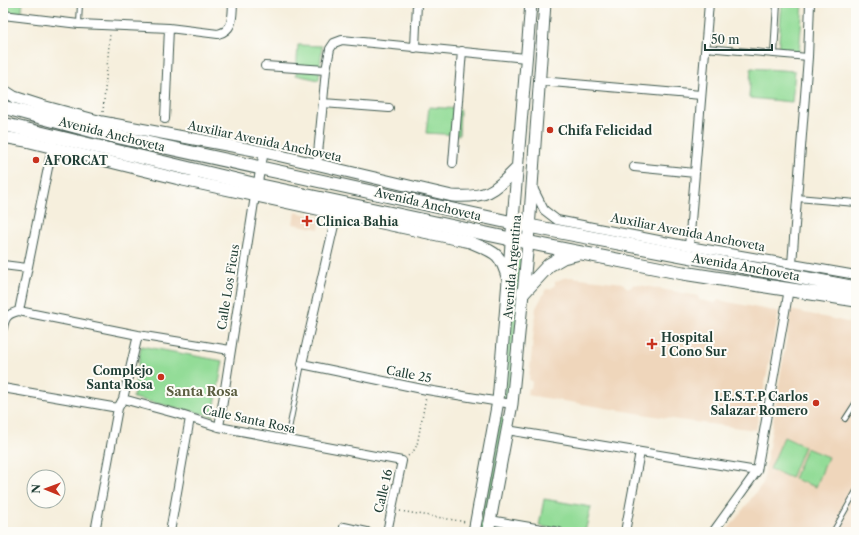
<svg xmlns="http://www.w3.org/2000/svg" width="859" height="535" font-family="'Libre Caslon Text',serif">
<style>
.built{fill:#efd6bb}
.green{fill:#93dc97;stroke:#598c66}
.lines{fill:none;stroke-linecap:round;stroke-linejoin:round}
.service-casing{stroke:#3f584d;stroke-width:6}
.pedestrian-casing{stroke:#3f584d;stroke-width:8}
.minor-casing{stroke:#3f584d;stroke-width:10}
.secondary-casing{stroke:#3f584d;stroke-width:13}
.primary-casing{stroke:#3f584d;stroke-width:15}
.path{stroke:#3f584d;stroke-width:1.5;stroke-dasharray:1 3;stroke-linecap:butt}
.service{stroke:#fff;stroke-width:4}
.pedestrian{stroke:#fff;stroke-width:6}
.minor{stroke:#fff;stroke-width:8}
.secondary{stroke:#fff;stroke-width:11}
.primary{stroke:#fff;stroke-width:13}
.poi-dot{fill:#c8321e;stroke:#fdfcf7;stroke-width:1.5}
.labels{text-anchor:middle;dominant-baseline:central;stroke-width:4;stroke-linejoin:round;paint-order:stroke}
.poi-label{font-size:12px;font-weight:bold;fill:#1f3d34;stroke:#fdfcf7;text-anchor:start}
.street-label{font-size:12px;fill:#1f3d34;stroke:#fdfcf7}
.neighbourhood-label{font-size:13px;font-weight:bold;fill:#5c5e41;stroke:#fdfcf7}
</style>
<rect width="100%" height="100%" fill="#fdfcf7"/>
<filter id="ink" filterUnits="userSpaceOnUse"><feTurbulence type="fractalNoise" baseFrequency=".025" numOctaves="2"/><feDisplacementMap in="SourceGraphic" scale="8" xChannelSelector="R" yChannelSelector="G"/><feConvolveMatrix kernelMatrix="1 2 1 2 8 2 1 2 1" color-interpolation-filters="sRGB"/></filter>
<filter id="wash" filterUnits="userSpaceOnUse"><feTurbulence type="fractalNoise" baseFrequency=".012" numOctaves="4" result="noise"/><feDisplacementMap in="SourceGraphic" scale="16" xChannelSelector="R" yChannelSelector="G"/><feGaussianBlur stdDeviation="0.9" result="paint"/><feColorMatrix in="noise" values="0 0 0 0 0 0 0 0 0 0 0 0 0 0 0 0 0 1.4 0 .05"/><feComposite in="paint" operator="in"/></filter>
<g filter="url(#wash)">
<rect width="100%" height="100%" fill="#f6efdd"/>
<path class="built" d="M 295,212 L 321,218 L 319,229 L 293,224 Z
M 571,277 L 623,283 L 626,287 L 630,288 L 634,284 L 698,296 L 699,300 L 715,303 L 718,300 L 779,312 L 756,430 L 679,420 L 527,395 L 528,389 L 531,388 L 532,382 L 529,379 L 536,308 L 546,289 L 550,289 L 555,285 L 555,282 L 563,278 Z
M 791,310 L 856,324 L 856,532 L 726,532 L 763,483 Z"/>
<path class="green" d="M 3,3 L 23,3 L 21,15 L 3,13 Z
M 782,3 L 803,3 L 799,53 L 778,52 Z
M 298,45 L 322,46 L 319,80 L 296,75 Z
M 751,68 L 795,71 L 792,102 L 749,98 Z
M 429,107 L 460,109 L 459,135 L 426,133 Z
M 521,256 L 512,396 L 505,400 L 502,396 L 514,262 L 517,257 Z
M 141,346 L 223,361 L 213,416 L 133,398 Z
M 504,416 L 508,421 L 488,532 L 478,532 L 498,418 Z
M 784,437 L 804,446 L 791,478 L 770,469 Z
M 806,448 L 828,457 L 816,487 L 794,479 Z
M 544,499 L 591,507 L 585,532 L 572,532 L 539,526 Z"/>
</g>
<g filter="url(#ink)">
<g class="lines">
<defs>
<path id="service" d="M 79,24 L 80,3
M 845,419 L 856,402
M 287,439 L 302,364
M 833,532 L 856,491"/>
<path id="pedestrian" d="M 705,48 L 808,57
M 774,54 L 777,3
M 797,198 L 856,203"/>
<path id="minor" d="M 3,15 L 79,24 L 169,28 L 218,34 C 234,30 232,17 233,3
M 415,48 L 417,3
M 265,66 L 326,70
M 540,81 L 701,95
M 323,103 L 389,108
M 165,119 L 169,28
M 453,163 L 462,51
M 317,164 L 326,70 L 330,49 L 334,43 L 342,40 L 526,58
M 634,167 L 695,173
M 533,188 L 544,210 L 557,220 L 689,246 L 856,275
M 338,208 L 302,364 L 427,390 L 512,404
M 689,246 L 709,3
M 792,264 L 808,57 L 810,3
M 3,265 L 27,268
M 19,311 L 53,143
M 3,328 C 5,316 8,314 19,311 L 138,335 L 230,350
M 3,388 L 118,408 L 123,399 L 178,414 L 219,427 L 402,461 L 387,532
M 123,399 L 138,335
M 219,427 L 255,196 L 264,152
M 507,430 L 757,471
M 490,520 L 559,532
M 344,527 L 367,532
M 95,532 L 118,408
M 170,532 L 190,418
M 625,532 L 640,452
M 713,532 L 757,471 L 789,289"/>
<path id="secondary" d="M 3,90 L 14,97 L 42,106 L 102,122 L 264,152 L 452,196 C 488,198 493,192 517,168
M 3,137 L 26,141 L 183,180 L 470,242 C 496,253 500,252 508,280
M 474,532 L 498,401 L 531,3
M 488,532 L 512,404 L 528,243 L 545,3"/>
<path id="primary" d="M 3,107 L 101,133 L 513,223 L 856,288
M 3,124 L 257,185 L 506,238 L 683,273 L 856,300
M 523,293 L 549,265 L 563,257 L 576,254"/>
</defs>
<use href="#service" class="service-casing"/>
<use href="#pedestrian" class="pedestrian-casing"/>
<use href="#minor" class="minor-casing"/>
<use href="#secondary" class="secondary-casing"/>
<use href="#primary" class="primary-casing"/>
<path class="path" d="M 103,112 L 110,34
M 408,456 L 413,452 L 417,445 L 426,397
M 400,511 L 466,522"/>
<use href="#service" class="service"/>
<use href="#pedestrian" class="pedestrian"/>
<use href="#minor" class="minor"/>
<use href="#secondary" class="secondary"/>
<use href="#primary" class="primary"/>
</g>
</g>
<g class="poi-dot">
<circle cx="550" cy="130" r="4"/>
<circle cx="36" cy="160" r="4"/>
<path d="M305 215h4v4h4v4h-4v4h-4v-4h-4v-4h4z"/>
<path d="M650 338h4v4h4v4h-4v4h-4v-4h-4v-4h4z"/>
<circle cx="161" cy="377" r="4"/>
<circle cx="816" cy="403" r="4"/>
</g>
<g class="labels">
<g class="poi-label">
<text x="558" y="130">Chifa Felicidad</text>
<text x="44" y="160">AFORCAT</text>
<text x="316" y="221">Clinica Bahia</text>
<text x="661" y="337">Hospital<tspan x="661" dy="14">I Cono Sur</tspan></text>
<text x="153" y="370" text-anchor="end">Complejo<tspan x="153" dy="14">Santa Rosa</tspan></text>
<text x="808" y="396" text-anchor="end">I.E.S.T.P Carlos<tspan x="808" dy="14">Salazar Romero</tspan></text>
</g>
<g class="street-label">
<text transform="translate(112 134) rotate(14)">Avenida Anchoveta</text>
<text transform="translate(265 141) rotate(12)">Auxiliar Avenida Anchoveta</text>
<text transform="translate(428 204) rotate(13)">Avenida Anchoveta</text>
<text transform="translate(688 232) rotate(11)">Auxiliar Avenida Anchoveta</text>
<text transform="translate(512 267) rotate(-85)">Avenida Argentina</text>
<text transform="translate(746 267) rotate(10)">Avenida Anchoveta</text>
<text transform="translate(228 287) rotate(-81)">Calle Los Ficus</text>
<text transform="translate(409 374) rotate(11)">Calle 25</text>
<text transform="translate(249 419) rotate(12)">Calle Santa Rosa</text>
<text transform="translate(383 491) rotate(-77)">Calle 16</text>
</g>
<g class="neighbourhood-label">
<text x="202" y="391">Santa Rosa</text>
</g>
</g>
<rect width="859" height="535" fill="none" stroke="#fdfcf7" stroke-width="16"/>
<g transform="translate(46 489) rotate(271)"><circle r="19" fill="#fdfcf7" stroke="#a4b0a9"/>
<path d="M0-3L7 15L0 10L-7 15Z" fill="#c8321e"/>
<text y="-6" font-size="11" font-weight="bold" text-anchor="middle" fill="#1f3d34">N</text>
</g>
<path d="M705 44v6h67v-6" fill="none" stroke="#1f3d34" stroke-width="2"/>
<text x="711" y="44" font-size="12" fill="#1f3d34" stroke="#fdfcf7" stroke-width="3" paint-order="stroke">50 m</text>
</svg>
